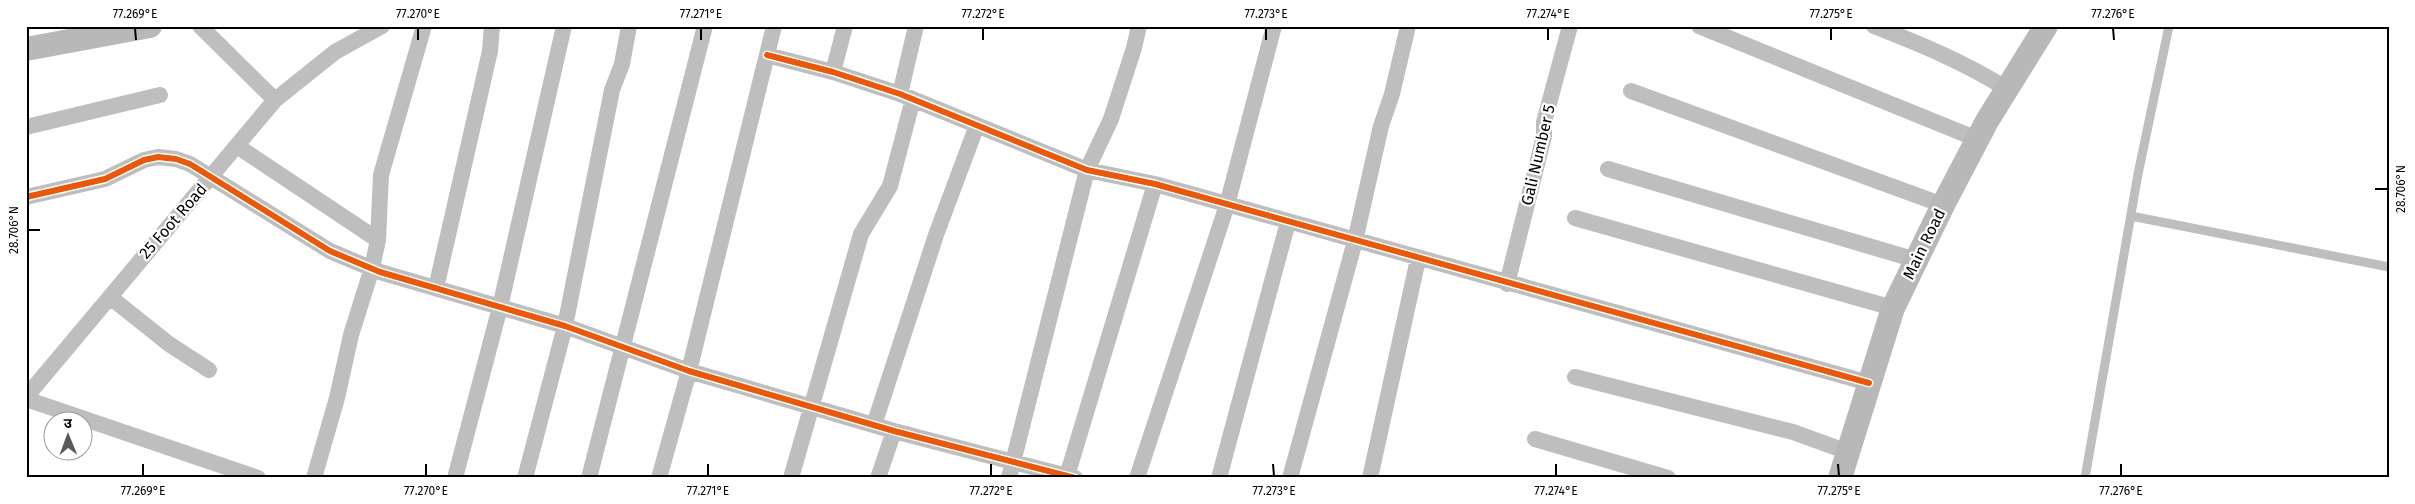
<svg xmlns="http://www.w3.org/2000/svg" width="2415" height="504" font-family="'Fira Sans','Noto Sans Devanagari',sans-serif">
<style>
.lines{fill:none;stroke-linecap:round;stroke-linejoin:round}
.lane{stroke:#bebebe;stroke-width:9}
.street{stroke:#bebebe;stroke-width:16}
.secondary{stroke:#b8b8b8;stroke-width:24}
.cycleway-casing{stroke:#fff;stroke-width:9}
.cycleway{stroke:#e8590c;stroke-width:6}
.ticks{fill:none;stroke:#000;stroke-width:2}
.labels{text-anchor:middle;dominant-baseline:central;stroke-width:4.5;stroke-linejoin:round;paint-order:stroke}
.street-label{font-size:16px;fill:#000;stroke:#fff}
.neatline{fill:none;stroke:#000;stroke-width:2}
.ticks-label{font-size:12px;text-anchor:middle;fill:#000}
</style>
<rect width="100%" height="100%" fill="#fff"/>
<g class="lines">
<path class="lane" d="M 2131,216 L 2389,267
M 2085,478 L 2138,174 L 2169,26"/>
<path class="street" d="M 200,26 L 275,100
M 1699,26 L 1977,139
M 1874,26 C 1920,44 1964,62 2007,89
M 767,55 L 833,72 L 900,94 L 1087,170 L 1155,184 L 1869,383
M 833,72 L 845,26
M 1631,91 L 1943,205
M 900,94 L 916,26
M 26,127 L 160,95
M 237,146 L 378,240
M 1608,169 L 1916,260
M 26,197 L 105,179 L 144,160 L 158,157 L 176,159 L 190,164 L 330,251 L 380,272 L 565,326 L 689,371 L 894,431 L 1075,478
M 1575,218 L 1893,308
M 1507,284 L 1544,136 L 1544,122 L 1570,26
M 436,288 L 490,51 L 492,26
M 110,297 L 169,344 L 209,370
M 1575,377 L 1793,432 L 1848,452
M 26,397 L 275,100 L 335,52 L 382,26
M 26,399 L 258,478
M 874,425 L 936,235 L 977,125
M 1535,439 L 1668,478
M 1067,476 L 1155,184
M 314,478 L 337,398 L 351,335 L 372,268 L 378,240 L 381,175 L 424,26
M 455,478 L 500,307 L 564,26
M 525,478 L 565,326 L 612,90 L 622,64 L 629,26
M 589,478 L 705,26
M 659,478 L 689,371 L 774,26
M 791,478 L 861,234 L 890,186 L 913,99
M 878,478 L 894,431
M 1009,478 L 1087,170 L 1111,119 L 1134,48 L 1139,26
M 1137,478 L 1227,205 L 1274,26
M 1219,478 L 1288,222
M 1290,478 L 1355,241 L 1381,126 L 1392,94 L 1408,26
M 1370,478 L 1418,259"/>
<path class="secondary" d="M 26,49 L 150,26
M 1840,478 L 1893,308 L 1943,205 L 1987,121 L 2046,26"/>
<defs>
<path id="cycleway" d="M 767,55 L 833,72 L 900,94 L 1087,170 L 1155,184 L 1869,383
M 26,197 L 105,179 L 144,160 L 158,157 L 176,159 L 190,164 L 330,251 L 380,272 L 565,326 L 689,371 L 894,431 L 1075,478"/>
</defs>
<use href="#cycleway" class="cycleway-casing"/>
<use href="#cycleway" class="cycleway"/>
</g>
<path class="ticks" d="M 135,28 L 136,40M 418,28 L 418,40M 701,28 L 701,40M 983,28 L 983,40M 1266,28 L 1266,40M 1548,28 L 1548,40M 1831,28 L 1831,40M 2113,28 L 2114,40M 2375,189 L 2388,189M 28,230 L 40,230M 143,464 L 143,476M 426,464 L 426,476M 708,464 L 708,476M 991,464 L 991,476M 1273,464 L 1274,476M 1556,464 L 1556,476M 1838,464 L 1839,476M 2121,464 L 2121,476"/>
<g class="labels">
<g class="street-label">
<text transform="translate(1538 155) rotate(-77)">Gali Number 5</text>
<text transform="translate(173 221) rotate(-49)">25 Foot Road</text>
<text transform="translate(1924 244) rotate(-64)">Main Road</text>
</g>
</g>
<rect width="2415" height="504" fill="none" stroke="#ffffff" stroke-width="55"/>
<g transform="translate(68 436) rotate(359)"><circle r="24" fill="#ffffff" stroke="#999999"/>
<path d="M0-4L9 19L0 12L-9 19Z" fill="#595959"/>
<text y="-8" font-size="14" font-weight="bold" text-anchor="middle" fill="#000000">उ</text>
</g>
<rect x="28" y="28" width="2360" height="448" class="neatline"/>
<g class="ticks-label">
<text x="135" y="18">77.269°E</text>
<text x="418" y="18">77.270°E</text>
<text x="701" y="18">77.271°E</text>
<text x="983" y="18">77.272°E</text>
<text x="1266" y="18">77.273°E</text>
<text x="1548" y="18">77.274°E</text>
<text x="1831" y="18">77.275°E</text>
<text x="2113" y="18">77.276°E</text>
<text transform="translate(2401 189) rotate(-90)" y="4">28.706°N</text>
<text transform="translate(14 230) rotate(-90)" y="4">28.706°N</text>
<text x="143" y="495">77.269°E</text>
<text x="426" y="495">77.270°E</text>
<text x="708" y="495">77.271°E</text>
<text x="991" y="495">77.272°E</text>
<text x="1274" y="495">77.273°E</text>
<text x="1556" y="495">77.274°E</text>
<text x="1839" y="495">77.275°E</text>
<text x="2121" y="495">77.276°E</text>
</g>
</svg>
